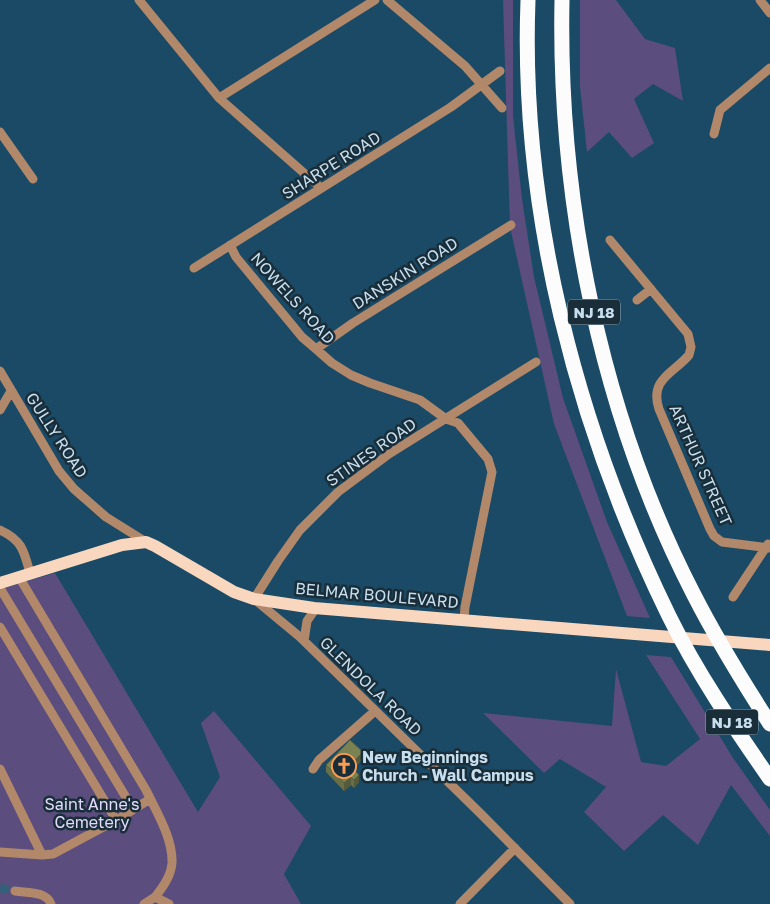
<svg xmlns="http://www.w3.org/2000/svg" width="770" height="904" font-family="'Golos Text',sans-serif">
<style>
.green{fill:#5b4d7d}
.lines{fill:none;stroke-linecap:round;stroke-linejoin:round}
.minor-tunnel{stroke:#34607a;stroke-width:9;stroke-dasharray:9 4.5;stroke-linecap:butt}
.minor{stroke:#b2886b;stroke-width:9}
.major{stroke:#f9d7bf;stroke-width:12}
.highway{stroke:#fcfcfc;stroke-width:15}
.wall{fill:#697047}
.shaded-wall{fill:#555b3a}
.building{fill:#7a8253;stroke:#555b3a}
.labels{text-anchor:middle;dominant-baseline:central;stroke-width:5;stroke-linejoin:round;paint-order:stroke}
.shield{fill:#1a2e3a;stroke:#92a9b8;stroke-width:1}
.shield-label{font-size:15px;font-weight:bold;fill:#c6deee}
.street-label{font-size:16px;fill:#c6deee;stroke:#1a2e3a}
.poi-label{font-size:16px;font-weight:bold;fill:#c6deee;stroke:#1a2e3a;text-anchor:start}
.park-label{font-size:16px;fill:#e3dafc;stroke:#1a2e3a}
</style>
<rect width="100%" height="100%" fill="#1a4a65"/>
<path class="green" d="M 503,0 L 513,0 L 513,116 L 522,199 L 534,277 L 563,398 L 607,522 L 650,618 L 627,616 L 554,424 L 510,227 Z
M 580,0 L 616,0 L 645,39 L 675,48 L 683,101 L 653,84 L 634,99 L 654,143 L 632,158 L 609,132 L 587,152 L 580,87 Z
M 55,573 L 198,812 L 220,777 L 201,723 L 214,711 L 311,826 L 284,874 L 301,904 L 0,904 L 0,589 Z
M 646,655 L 671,657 L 733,758 L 770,810 L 770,836 L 731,785 L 698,845 L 663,815 L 624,851 L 584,812 L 606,787 L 560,759 L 544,773 L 483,713 L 612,726 L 616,669 L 641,762 L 666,766 L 700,739 Z"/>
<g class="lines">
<path class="minor-tunnel" d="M 0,888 L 15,891"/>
<path class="minor" d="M 139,0 L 219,98 L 321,188
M 387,0 L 465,66 L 502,108
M 760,0 L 770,13
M 219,98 L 375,0
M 0,132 L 33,179
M 714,134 L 720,110 L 770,68
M 610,240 L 688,334 L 691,347 L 689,355 C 674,373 649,379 659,409 L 710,529 L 714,536 L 722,542 L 770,548
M 230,245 L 236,257 L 302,337 L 316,349 L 332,363 L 351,375 L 370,383 L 420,400 L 446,419 L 458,423 L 488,459 L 492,472 L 465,607 L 464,619
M 194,268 L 451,107 L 500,71
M 637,300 L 651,289
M 316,349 L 353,323 L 511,225
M 536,362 L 389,454 L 338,492 L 300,530 L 278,561 L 254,599 L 300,637 L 481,814 L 570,904
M 0,371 L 59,471 L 74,489 L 106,517 L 146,542
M 0,410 L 11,391
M 0,530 C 22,540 24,551 30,573
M 19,577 L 146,790 C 156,811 173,838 172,863 C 171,876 163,887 155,897
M 0,588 L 133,809
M 733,597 L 768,544
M 0,627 L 116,820
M 304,641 L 307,621 L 316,608
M 0,769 L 42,855
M 313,769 L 319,760 L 375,711
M 0,852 L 42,855 L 53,854 L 120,818 L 150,799
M 15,891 C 28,893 46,891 51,904
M 144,904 L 155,897 L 169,904
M 460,904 L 515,848"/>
<path class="major" d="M 0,583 L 122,545 L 146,542 L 155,546 L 234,592 L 254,599 L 314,608 L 770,645"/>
<path class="highway" d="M 528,0 C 520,211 577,428 669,616 C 697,673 734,727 770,779
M 562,0 C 558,202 601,415 694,595 C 717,640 743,682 770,724"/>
</g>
<path class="wall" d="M 363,759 L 353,769 L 359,782 L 354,788 L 351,785 L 344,791 L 326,772 L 326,765 Z"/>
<path class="shaded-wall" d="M 363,752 L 363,759 L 350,772 L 350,765 Z
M 359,775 L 359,782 L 354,788 L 354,780 Z
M 351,777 L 351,785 L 344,791 L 344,783 Z"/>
<path class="building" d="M 350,740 L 363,752 L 350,765 L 359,775 L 354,780 L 351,777 L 344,783 L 326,765 Z"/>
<defs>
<symbol id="church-ring" viewBox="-11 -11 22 22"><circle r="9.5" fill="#1a2e3a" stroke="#fc9d53" stroke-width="1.5"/><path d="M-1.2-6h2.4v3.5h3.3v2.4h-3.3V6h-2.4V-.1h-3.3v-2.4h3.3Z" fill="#fc9d53"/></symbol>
</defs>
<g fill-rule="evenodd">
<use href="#church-ring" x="330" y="752" width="28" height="28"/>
</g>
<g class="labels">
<g class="shield">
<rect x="568" y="299.5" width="52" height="25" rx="4"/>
<rect x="706" y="709.5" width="52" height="25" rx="4"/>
</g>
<g class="shield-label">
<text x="594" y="312">NJ 18</text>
<text x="732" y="722">NJ 18</text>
</g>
<g class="street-label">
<text transform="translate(331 165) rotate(-32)">SHARPE ROAD</text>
<text transform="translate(405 273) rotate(-32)">DANSKIN ROAD</text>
<text transform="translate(293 298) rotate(48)">NOWELS ROAD</text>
<text transform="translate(57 435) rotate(57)">GULLY ROAD</text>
<text transform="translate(371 452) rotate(-35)">STINES ROAD</text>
<text transform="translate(701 465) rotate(66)">ARTHUR STREET</text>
<text transform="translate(377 595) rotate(5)">BELMAR BOULEVARD</text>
<text transform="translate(371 686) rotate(44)">GLENDOLA ROAD</text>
</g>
<g class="poi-label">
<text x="362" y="757">New Beginnings<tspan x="362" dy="18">Church - Wall Campus</tspan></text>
</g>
<g class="park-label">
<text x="92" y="804">Saint Anne's<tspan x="92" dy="18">Cemetery</tspan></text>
</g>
</g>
</svg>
